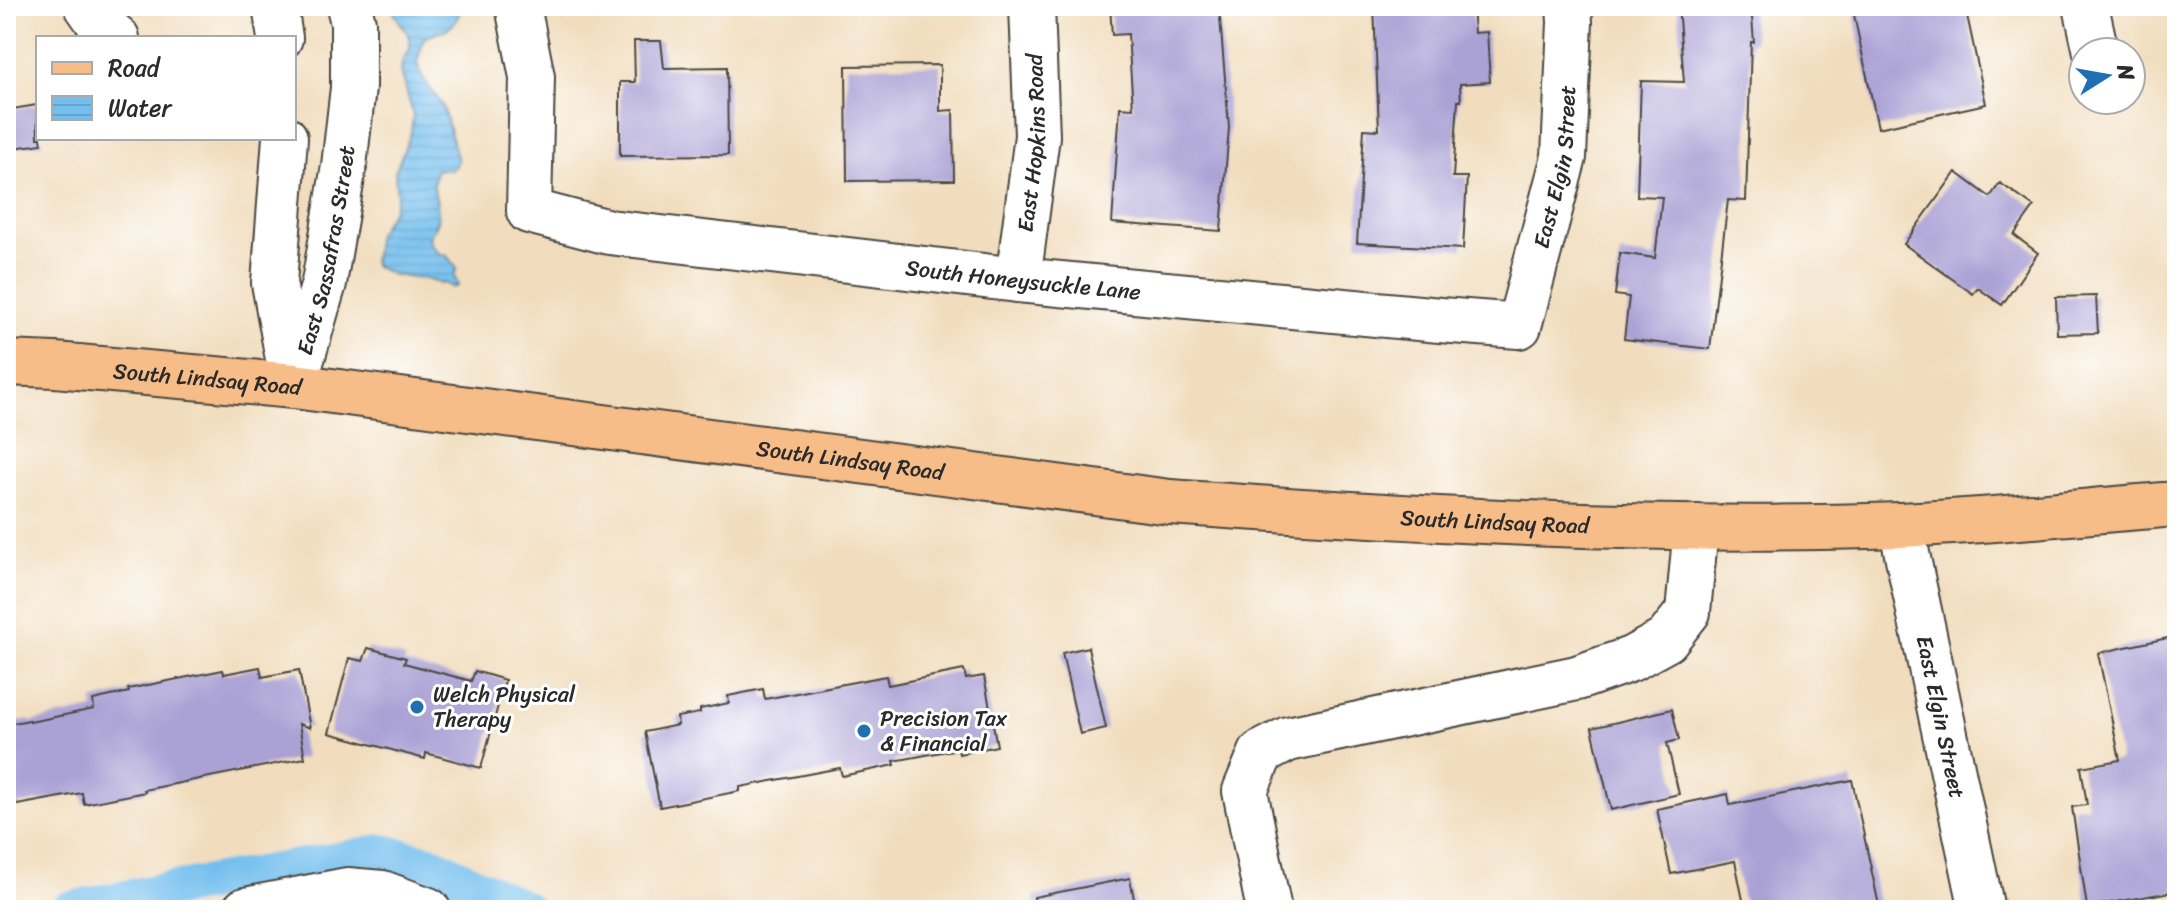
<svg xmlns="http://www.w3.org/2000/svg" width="2183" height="916" font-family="Sriracha,sans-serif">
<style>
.water{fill:url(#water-rules);stroke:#50758c;stroke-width:2}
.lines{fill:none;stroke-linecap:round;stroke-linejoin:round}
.canal{stroke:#75bfee;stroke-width:36}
.building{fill:#aaa2d5}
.minor-casing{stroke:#494641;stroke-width:48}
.major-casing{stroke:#494641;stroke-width:48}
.minor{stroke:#fff;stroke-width:44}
.major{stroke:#f7bd88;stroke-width:44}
.poi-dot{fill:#1f6fb2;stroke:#fff;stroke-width:3}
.labels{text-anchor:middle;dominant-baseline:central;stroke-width:6;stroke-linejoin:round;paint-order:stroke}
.street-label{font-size:22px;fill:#2b2b2b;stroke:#fff}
.poi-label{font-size:22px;fill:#2b2b2b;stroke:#fff;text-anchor:start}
</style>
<defs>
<pattern id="water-rules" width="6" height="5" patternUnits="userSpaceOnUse" patternTransform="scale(2)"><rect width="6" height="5" fill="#75bfee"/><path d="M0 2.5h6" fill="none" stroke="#65a4cc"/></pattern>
</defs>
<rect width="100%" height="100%" fill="#fff"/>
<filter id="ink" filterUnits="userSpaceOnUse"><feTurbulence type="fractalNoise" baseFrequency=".0125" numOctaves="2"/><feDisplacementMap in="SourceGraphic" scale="16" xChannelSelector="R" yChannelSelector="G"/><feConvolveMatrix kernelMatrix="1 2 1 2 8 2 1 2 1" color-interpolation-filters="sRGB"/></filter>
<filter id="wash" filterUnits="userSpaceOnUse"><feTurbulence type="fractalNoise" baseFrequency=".006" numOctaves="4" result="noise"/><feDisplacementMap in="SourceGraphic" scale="32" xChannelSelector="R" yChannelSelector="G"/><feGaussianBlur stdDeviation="1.8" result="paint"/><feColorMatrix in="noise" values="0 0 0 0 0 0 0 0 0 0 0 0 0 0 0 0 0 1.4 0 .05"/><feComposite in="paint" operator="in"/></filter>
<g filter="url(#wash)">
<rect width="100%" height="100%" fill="#f1ddbd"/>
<path class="water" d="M 395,6 L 461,6 C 457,31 443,30 424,38 L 417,62 L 421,75 L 443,107 L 458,161 L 456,166 L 451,170 L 437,169 C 429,184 438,198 438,214 C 439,222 432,230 429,238 L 431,244 L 440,255 L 446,255 L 457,268 L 454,275 L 458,286 L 453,288 L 446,284 L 424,279 L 394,275 L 376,267 L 373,263 L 377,234 L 393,210 L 397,196 L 395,172 L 411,133 L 413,115 L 401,71 L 403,59 L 410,49 L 410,37 L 394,13 Z"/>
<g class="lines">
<path class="canal" d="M 67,910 L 146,894 L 383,852 L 430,863 L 527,910"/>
</g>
<g id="blocks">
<path class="building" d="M 1110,6 L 1219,6 L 1229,127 L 1221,231 L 1112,223 L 1120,107 L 1133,108 L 1128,34 L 1112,35 Z
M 1374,6 L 1472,6 L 1474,33 L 1487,32 L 1490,82 L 1460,84 L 1461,101 L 1458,101 L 1453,177 L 1467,177 L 1463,249 L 1357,243 L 1364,129 L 1379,130 Z
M 1678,6 L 1751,6 L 1754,42 L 1751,42 L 1746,201 L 1728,200 L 1710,349 L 1624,339 L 1629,297 L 1615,295 L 1620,253 L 1655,258 L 1662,197 L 1637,196 L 1641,81 L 1684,82 Z
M 1896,6 L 1965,6 L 1986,104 L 1878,128 L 1854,15 Z
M 634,41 L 661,41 L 664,68 L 727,67 L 728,155 L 620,156 L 620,82 L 635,82 Z
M 940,65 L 940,111 L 953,110 L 954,180 L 847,181 L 846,66 Z
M 37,105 L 38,138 L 41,138 L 42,144 L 6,149 L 6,110 Z
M 1956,172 L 1990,197 L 2000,183 L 2034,207 L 2014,235 L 2038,253 L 2002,305 L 1978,288 L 1973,294 L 1904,244 Z
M 2096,296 L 2098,333 L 2057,334 L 2056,297 Z
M 2177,636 L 2177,891 L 2087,907 L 2072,807 L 2087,805 L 2081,767 L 2120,760 L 2098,653 Z
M 1088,647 L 1106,728 L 1080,734 L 1062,653 Z
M 368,648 L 406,658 L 404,663 L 471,681 L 475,671 L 505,680 L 481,768 L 426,753 L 425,759 L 329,733 L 349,658 L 363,661 Z
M 260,667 L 262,677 L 299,670 L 310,728 L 299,724 L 305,758 L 144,790 L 145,792 L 84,804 L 82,793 L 17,805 L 16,802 L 6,804 L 6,724 L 30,720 L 30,722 L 94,709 L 93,700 L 129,692 L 128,689 L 223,670 L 224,674 Z
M 964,670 L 966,679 L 984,676 L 997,746 L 959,754 L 958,749 L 894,761 L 895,765 L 842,776 L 840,768 L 740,787 L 740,791 L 660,807 L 645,732 L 678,725 L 677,717 L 700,713 L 700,709 L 729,703 L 728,696 L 763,689 L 765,699 L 886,676 L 888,685 Z
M 1672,709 L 1679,740 L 1667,743 L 1679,794 L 1611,810 L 1592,728 Z
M 1852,780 L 1880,910 L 1745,910 L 1735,861 L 1671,874 L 1657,809 L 1728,794 L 1730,805 Z
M 1130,878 L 1136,910 L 1035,910 L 1034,897 Z"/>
</g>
</g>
<g filter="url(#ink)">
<use href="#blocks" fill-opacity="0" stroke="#494641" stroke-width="2"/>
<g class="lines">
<defs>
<g id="minor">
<path d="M 87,6 L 99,23 L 117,38"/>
<path d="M 275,6 L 280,38"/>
<path id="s1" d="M 518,6 L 532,77 L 529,211 L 609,232 L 1018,280 L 1440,320 L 1519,326 L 1564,157 L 1570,22 L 1569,6"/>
<path d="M 2086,6 L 2096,52"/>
<path d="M 285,138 L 274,283 L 292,380"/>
<path id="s2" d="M 1018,280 L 1037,136 L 1032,6"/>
<path id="s3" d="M 294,386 L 324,283 L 344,166 L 353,88 L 353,23 L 349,6"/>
<path id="s4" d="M 1901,525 L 1982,910"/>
<path d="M 245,910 L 347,890 L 382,893 L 428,910"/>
<path d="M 1269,910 L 1245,791 L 1261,753 L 1288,739 L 1577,678 L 1631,659 L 1666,640 L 1688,612 L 1696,527"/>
</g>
<g id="major">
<path id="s5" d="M 6,363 L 55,365 L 294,386 L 1170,502 C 1413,519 1657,534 1900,525 C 1992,521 2085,511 2177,504"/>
</g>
</defs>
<use href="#minor" class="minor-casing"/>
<use href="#major" class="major-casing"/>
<use href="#minor" class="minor"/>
<use href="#major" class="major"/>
</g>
</g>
<g class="poi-dot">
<circle cx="417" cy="707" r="8"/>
<circle cx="864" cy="731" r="8"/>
</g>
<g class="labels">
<g class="street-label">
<text stroke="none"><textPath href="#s2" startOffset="138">East Hopkins Road</textPath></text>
<text stroke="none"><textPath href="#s1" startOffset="1368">East Elgin Street</textPath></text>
<text stroke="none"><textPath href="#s3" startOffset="140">East Sassafras Street</textPath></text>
<text stroke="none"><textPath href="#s1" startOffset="706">South Honeysuckle Lane</textPath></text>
<text stroke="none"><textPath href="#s5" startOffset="202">South Lindsay Road</textPath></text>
<text stroke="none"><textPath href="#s5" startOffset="850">South Lindsay Road</textPath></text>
<text stroke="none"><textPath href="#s5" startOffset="1498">South Lindsay Road</textPath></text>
<text stroke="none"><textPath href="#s4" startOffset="196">East Elgin Street</textPath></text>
</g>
<g class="poi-label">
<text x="433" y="694">Welch Physical<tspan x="433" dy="25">Therapy</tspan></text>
<text x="880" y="718">Precision Tax<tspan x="880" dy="25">&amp; Financial</tspan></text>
</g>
</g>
<rect width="2183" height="916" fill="none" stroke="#fff" stroke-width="32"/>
<rect x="36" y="36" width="260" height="104" fill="#ffffff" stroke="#aaaaaa" stroke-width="2"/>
<rect x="52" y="62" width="40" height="12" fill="#f7bd88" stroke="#aaaaaa" stroke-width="2"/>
<text x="108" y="76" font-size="24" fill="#2b2b2b">Road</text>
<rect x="52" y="96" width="40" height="24" fill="url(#water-rules)" stroke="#aaaaaa" stroke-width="2"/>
<text x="108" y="116" font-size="24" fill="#2b2b2b">Water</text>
<g transform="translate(2107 76) rotate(79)"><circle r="38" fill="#ffffff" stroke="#aaaaaa" stroke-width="2"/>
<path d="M0-6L14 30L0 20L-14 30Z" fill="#1f6fb2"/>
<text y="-12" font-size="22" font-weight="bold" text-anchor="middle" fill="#2b2b2b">N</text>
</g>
</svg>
